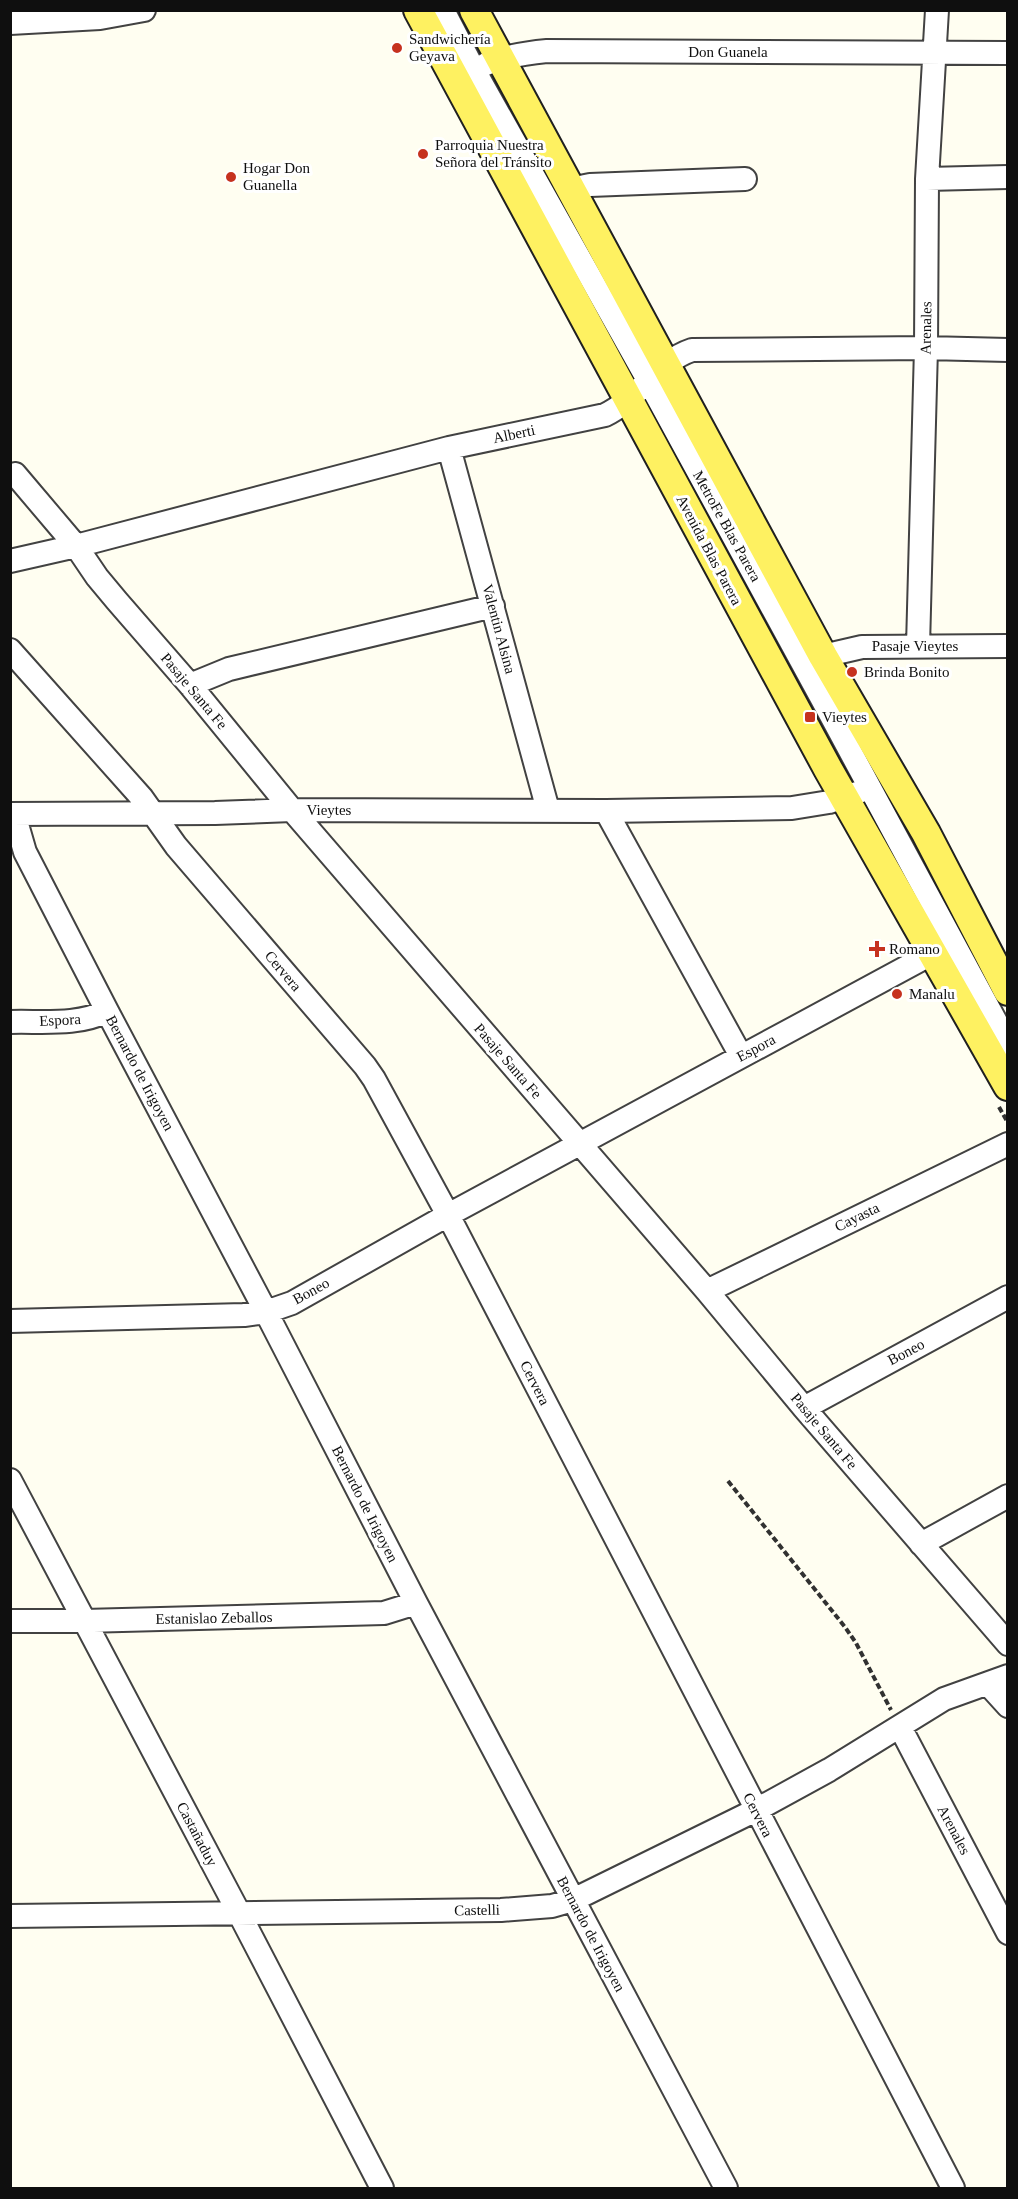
<svg xmlns="http://www.w3.org/2000/svg" width="1018" height="2199" font-family="'Times New Roman',serif">
<style>
.lines{fill:none;stroke-linecap:round;stroke-linejoin:round}
.minor-casing{stroke:#424242;stroke-width:26}
.major-casing{stroke:#202020;stroke-width:32}
.path{stroke:#313131;stroke-width:4;stroke-dasharray:6 3;stroke-linecap:butt}
.minor{stroke:#fff;stroke-width:22}
.major{stroke:#fef161;stroke-width:28}
.poi-dot{fill:#c6321f;stroke:#fff;stroke-width:2}
.labels{text-anchor:middle;dominant-baseline:central;stroke-width:6;stroke-linejoin:round;paint-order:stroke}
.poi-label{font-size:15px;fill:#0f0f0f;stroke:#fff;text-anchor:start}
.street-label{font-size:15px;fill:#0f0f0f;stroke:#fff}
</style>
<rect width="100%" height="100%" fill="#fffef1"/>
<g class="lines">
<defs>
<path id="minor" d="M 443,10 L 474,70 L 648,380 L 828,710 L 1008,1044
M 10,23 L 100,18 L 144,10
M 486,64 C 506,56 525,53 547,51 L 1008,53
M 927,179 L 1008,177
M 570,189 L 590,185 L 745,179
M 449,448 L 548,810
M 15,474 L 76,546 L 97,577 L 117,601 L 190,685 L 292,810 L 707,1291 L 804,1408 L 1008,1644
M 10,561 L 76,546 L 449,448 L 605,415 C 639,399 656,362 692,350 L 926,348 L 1008,350
M 918,646 L 926,348 L 927,179 L 937,10
M 10,650 L 142,798 L 176,846 L 365,1066 L 374,1079 L 448,1215 L 953,2188
M 823,656 L 862,647 L 1008,646
M 190,685 L 229,669 L 493,606
M 606,811 L 741,1056
M 10,814 L 215,813 L 292,810 L 606,811 L 792,808 L 829,802 L 857,793
M 14,814 L 25,852 L 107,1011 L 266,1312 L 416,1603 L 726,2188
M 10,1022 C 43,1021 77,1026 107,1011
M 707,1291 L 1008,1144
M 10,1321 L 244,1315 L 266,1312 L 292,1303 L 448,1215 L 933,953
M 804,1408 L 1008,1297
M 10,1480 L 239,1913 L 382,2188
M 921,1544 L 1008,1496
M 10,1621 L 84,1621 L 384,1613 L 416,1603
M 988,1684 L 1008,1706
M 900,1727 L 1008,1933
M 10,1916 L 501,1910 L 552,1906 L 573,1900 L 756,1810 L 829,1770 L 944,1699 L 1008,1676"/>
<path id="major" d="M 418,10 L 828,769 L 1008,1086
M 474,10 L 823,656 L 926,833 L 1008,991"/>
</defs>
<use href="#minor" class="minor-casing"/>
<use href="#major" class="major-casing"/>
<path class="path" d="M 999,1107 L 1008,1123
M 728,1481 L 845,1627 L 856,1643 L 891,1710"/>
<use href="#minor" class="minor"/>
<use href="#major" class="major"/>
</g>
<g class="poi-dot">
<circle cx="397" cy="48" r="6"/>
<circle cx="423" cy="154" r="6"/>
<circle cx="231" cy="177" r="6"/>
<circle cx="852" cy="672" r="6"/>
<rect x="804" y="711" width="12" height="12" rx="3"/>
<path d="M874 940h6v6h6v6h-6v6h-6v-6h-6v-6h6z"/>
<circle cx="897" cy="994" r="6"/>
</g>
<g class="labels">
<g class="poi-label">
<text x="409" y="39">Sandwichería<tspan x="409" dy="17">Geyava</tspan></text>
<text x="435" y="145">Parroquia Nuestra<tspan x="435" dy="17">Señora del Tránsito</tspan></text>
<text x="243" y="168">Hogar Don<tspan x="243" dy="17">Guanella</tspan></text>
<text x="864" y="672">Brinda Bonito</text>
<text x="822" y="717">Vieytes</text>
<text x="889" y="949">Romano</text>
<text x="909" y="994">Manalu</text>
</g>
<g class="street-label">
<text x="728" y="52">Don Guanela</text>
<text transform="translate(926 328) rotate(-89)">Arenales</text>
<text transform="translate(514 434) rotate(-12)">Alberti</text>
<text transform="translate(727 526) rotate(61)">MetroFe Blas Parera</text>
<text transform="translate(709 550) rotate(62)">Avenida Blas Parera</text>
<text transform="translate(499 629) rotate(75)">Valentin Alsina</text>
<text x="915" y="646">Pasaje Vieytes</text>
<text transform="translate(194 691) rotate(50)">Pasaje Santa Fe</text>
<text x="329" y="810">Vieytes</text>
<text transform="translate(283 971) rotate(50)">Cervera</text>
<text transform="translate(60 1020) rotate(-3)">Espora</text>
<text transform="translate(756 1048) rotate(-28)">Espora</text>
<text transform="translate(508 1061) rotate(49)">Pasaje Santa Fe</text>
<text transform="translate(140 1073) rotate(62)">Bernardo de Irigoyen</text>
<text transform="translate(857 1217) rotate(-26)">Cayasta</text>
<text transform="translate(311 1291) rotate(-29)">Boneo</text>
<text transform="translate(906 1352) rotate(-28)">Boneo</text>
<text transform="translate(535 1383) rotate(63)">Cervera</text>
<text transform="translate(824 1431) rotate(50)">Pasaje Santa Fe</text>
<text transform="translate(365 1504) rotate(63)">Bernardo de Irigoyen</text>
<text transform="translate(214 1618) rotate(-1)">Estanislao Zeballos</text>
<text transform="translate(758 1815) rotate(63)">Cervera</text>
<text transform="translate(954 1830) rotate(62)">Arenales</text>
<text transform="translate(197 1834) rotate(62)">Castañaduy</text>
<text transform="translate(477 1910) rotate(-1)">Castelli</text>
<text transform="translate(591 1934) rotate(62)">Bernardo de Irigoyen</text>
</g>
</g>
<rect width="1018" height="2199" fill="none" stroke="#0f0f0f" stroke-width="24"/>
</svg>
